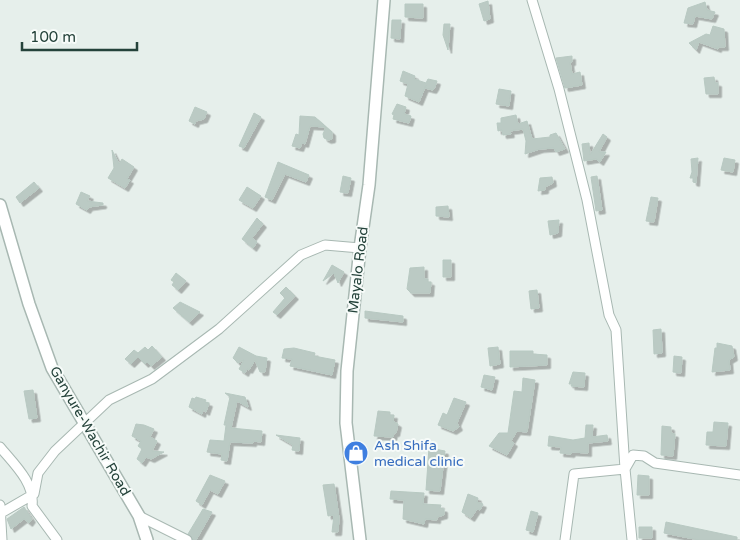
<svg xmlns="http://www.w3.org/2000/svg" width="740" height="540" font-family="'Varela Round',sans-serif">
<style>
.building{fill:#bbcac4;stroke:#b8c9c2;filter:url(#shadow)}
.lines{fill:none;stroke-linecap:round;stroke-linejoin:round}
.minor-casing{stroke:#a8b8b2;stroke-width:11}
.tertiary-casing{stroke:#a8b8b2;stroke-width:14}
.minor{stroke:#fff;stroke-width:9}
.tertiary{stroke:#fff;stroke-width:11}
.labels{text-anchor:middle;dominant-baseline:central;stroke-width:4;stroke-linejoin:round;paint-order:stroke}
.street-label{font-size:14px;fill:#24423a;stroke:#f7fbf9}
.shop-label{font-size:14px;fill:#366cbe;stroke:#f7fbf9;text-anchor:start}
</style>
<defs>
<filter id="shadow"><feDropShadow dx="3.5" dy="3.5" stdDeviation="0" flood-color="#0004"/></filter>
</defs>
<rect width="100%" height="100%" fill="#e6efeb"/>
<path class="building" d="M 488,1 L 490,19 L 484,21 L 479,4 Z
M 705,2 L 707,10 L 715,12 L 712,19 L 695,16 L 693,24 L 684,23 L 688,8 Z
M 405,4 L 423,4 L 423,18 L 405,17 Z
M 392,20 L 401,20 L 400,39 L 391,38 Z
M 444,24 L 450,24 L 448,50 L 443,35 Z
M 713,26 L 724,29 L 725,47 L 718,47 L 718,49 L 699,42 L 696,50 L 689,43 L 706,34 L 710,35 Z
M 572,56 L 572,62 L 570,62 L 572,74 L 580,72 L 582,85 L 565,88 L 556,58 Z
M 403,71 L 415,76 L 414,79 L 426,83 L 428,79 L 437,81 L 435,87 L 433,90 L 425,88 L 426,85 L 419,102 L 405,96 L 408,84 L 400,81 Z
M 714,77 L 715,83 L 718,83 L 718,94 L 706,94 L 704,78 Z
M 499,89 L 511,91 L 509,106 L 496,104 Z
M 397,104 L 406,107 L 404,114 L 411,116 L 409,123 L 393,119 L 394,115 L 392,114 Z
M 195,107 L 207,112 L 204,119 L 196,121 L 195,124 L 189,121 Z
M 254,113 L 261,117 L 244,148 L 239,146 Z
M 516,115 L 518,124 L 527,121 L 532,139 L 550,137 L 550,135 L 556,133 L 565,149 L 556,152 L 554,148 L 540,149 L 525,154 L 526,141 L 523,129 L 510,131 L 511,134 L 503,135 L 502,130 L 498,131 L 497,123 L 501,123 L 501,118 Z
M 300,116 L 315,117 L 332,132 L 332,139 L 328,140 L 324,138 L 323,134 L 326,127 L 310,126 L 305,144 L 302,143 L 300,148 L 292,146 L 296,134 L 299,135 Z
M 603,134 L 607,137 L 599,152 L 606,152 L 600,162 L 596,159 L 584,161 L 582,144 L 589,143 L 590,155 Z
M 112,150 L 119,164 L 122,159 L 134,167 L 127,179 L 130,180 L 125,188 L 108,178 L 114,168 Z
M 698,158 L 696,183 L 693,182 L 693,178 L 690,178 L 692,172 L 691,159 Z
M 724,158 L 735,160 L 733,172 L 721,170 Z
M 278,162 L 309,175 L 306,182 L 285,174 L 272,200 L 265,197 Z
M 343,176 L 351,178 L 348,193 L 340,192 Z
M 597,176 L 602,210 L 596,211 L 591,177 Z
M 552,177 L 553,183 L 545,187 L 545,190 L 538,191 L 540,178 Z
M 34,182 L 39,188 L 20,203 L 16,197 Z
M 247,187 L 261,196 L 253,208 L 239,200 Z
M 81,192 L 90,196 L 87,201 L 103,203 L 103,205 L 89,207 L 87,210 L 76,204 Z
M 651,197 L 658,198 L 654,222 L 646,221 Z
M 448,206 L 449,217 L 436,216 L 436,207 Z
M 257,218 L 263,224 L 252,238 L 257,242 L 253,248 L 242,239 Z
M 559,220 L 558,233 L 550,235 L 548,221 Z
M 443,260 L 451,260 L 451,277 L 443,277 Z
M 332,265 L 344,272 L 338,283 L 334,273 L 323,281 Z
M 424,267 L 424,279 L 428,279 L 428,282 L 431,282 L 430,293 L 411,293 L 407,289 L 410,268 Z
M 176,273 L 186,281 L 178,290 L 172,285 L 174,282 L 171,280 Z
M 286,287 L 295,296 L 277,315 L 273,312 L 285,298 L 280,293 Z
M 537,290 L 539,308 L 531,309 L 529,291 Z
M 180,302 L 200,312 L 189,322 L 173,308 Z
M 365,311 L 403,316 L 403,322 L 365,318 Z
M 661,329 L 662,353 L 654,354 L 653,330 Z
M 717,343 L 732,346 L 734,357 L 729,360 L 730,370 L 712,372 L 715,348 L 717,348 Z
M 152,346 L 162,357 L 151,366 L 147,362 L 145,364 L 138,357 L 131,364 L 125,359 L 134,350 L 138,353 L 145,347 L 148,350 Z
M 239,347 L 256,356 L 267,358 L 265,372 L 260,372 L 255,360 L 249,370 L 247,369 L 245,373 L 239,369 L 244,360 L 238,363 L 233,358 Z
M 498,347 L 500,364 L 490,366 L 488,348 Z
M 294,348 L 315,353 L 314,356 L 335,360 L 332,375 L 290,366 L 292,359 L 282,358 L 284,349 Z
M 510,351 L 533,351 L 533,354 L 547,355 L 547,365 L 510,367 Z
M 674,356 L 682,357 L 681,373 L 673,372 Z
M 573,372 L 585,373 L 584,387 L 571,386 L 572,384 L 569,384 Z
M 484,375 L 495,377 L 492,390 L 481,387 Z
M 523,378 L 535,380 L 527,432 L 517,431 L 511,441 L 514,443 L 507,455 L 489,446 L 499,433 L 508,433 L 514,391 L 522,392 Z
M 33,390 L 37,418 L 29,419 L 24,391 Z
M 225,393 L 245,397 L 248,407 L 237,401 L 231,428 L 262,431 L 261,442 L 253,441 L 253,443 L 230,442 L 227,461 L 221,460 L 222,454 L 207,452 L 210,440 L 224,441 L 226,425 L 224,425 L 230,397 Z
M 196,397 L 206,400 L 205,402 L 209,403 L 206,412 L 203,410 L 202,414 L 189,407 L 192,398 L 195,399 Z
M 454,398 L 466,402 L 457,423 L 459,427 L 453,431 L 438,425 L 443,413 L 447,415 Z
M 378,411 L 390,412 L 390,415 L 394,415 L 393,421 L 398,424 L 396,433 L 394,433 L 393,437 L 374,436 Z
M 714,422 L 728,423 L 726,446 L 706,445 L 707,432 L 713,432 Z
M 136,424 L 144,425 L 154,429 L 150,437 L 157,441 L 152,451 L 164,452 L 151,459 L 146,457 L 142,463 L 137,459 L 142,449 L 138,446 L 141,441 L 132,436 Z
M 586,425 L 593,425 L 592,437 L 607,435 L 608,441 L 588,443 L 588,453 L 572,452 L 571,454 L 560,453 L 561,447 L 548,446 L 549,436 L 573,440 L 585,438 Z
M 662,426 L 671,427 L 671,433 L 675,434 L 673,456 L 661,455 Z
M 276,435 L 300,438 L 299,451 L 292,450 L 293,445 Z
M 429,448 L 445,451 L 440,491 L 426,490 Z
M 210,475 L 225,481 L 218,494 L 210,490 L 202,505 L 196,501 Z
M 638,475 L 649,476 L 649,495 L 637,495 Z
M 334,484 L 339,518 L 338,532 L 332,532 L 334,515 L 328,516 L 323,485 Z
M 391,491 L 424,493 L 423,504 L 441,505 L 440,508 L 444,509 L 444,515 L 437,517 L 437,520 L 425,519 L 424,524 L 403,519 L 404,500 L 390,499 Z
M 468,494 L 478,498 L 477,502 L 483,504 L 480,510 L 477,509 L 471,518 L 462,512 Z
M 24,507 L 32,519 L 29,523 L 24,519 L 11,529 L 7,519 Z
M 203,509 L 212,512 L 196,540 L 193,540 L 188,534 Z
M 531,511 L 538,513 L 533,532 L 526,530 Z
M 666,522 L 737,537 L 737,540 L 699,540 L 664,533 Z
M 639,527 L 652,527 L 652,538 L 639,538 Z"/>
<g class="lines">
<defs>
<path id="minor" d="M 532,0 L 559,89 L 587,200 L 609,315 L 616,330 L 625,469 L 632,540
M 0,447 C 14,464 35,483 32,506 L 57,540
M 0,505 L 2,540
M 1,513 L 34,494 L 38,473 L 55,451 L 109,400 L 152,379 L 219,329 L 301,255 L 325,245 L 360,248
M 139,516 L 187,540
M 565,540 L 574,474 L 625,469 L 633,455 L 644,456 L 655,463 L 740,475"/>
<path id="tertiary" d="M 0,205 L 29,304 L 52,368 L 139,516 L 147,540
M 360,540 L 346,423 L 347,371 L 360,248 L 369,185 L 384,0"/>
</defs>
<use href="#minor" class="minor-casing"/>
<use href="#tertiary" class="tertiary-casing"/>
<use href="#minor" class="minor"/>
<use href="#tertiary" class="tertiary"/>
</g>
<defs>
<symbol id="shop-disc" viewBox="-11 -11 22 22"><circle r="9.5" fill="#3f7fe0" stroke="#f7fbf9"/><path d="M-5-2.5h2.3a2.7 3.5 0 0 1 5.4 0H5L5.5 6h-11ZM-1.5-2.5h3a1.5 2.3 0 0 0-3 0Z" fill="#fff"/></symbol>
</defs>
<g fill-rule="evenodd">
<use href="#shop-disc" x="342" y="439" width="28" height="28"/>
</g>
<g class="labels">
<g class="street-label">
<text transform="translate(358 270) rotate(-83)">Mayalo Road</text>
<text transform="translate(90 431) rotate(60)">Ganyure-Wachir Road</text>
</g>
<g class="shop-label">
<text x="374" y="445">Ash Shifa<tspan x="374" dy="16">medical clinic</tspan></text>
</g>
</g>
<path d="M22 42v8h115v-8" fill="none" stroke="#24423a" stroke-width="2.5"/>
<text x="30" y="42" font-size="15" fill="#24423a" stroke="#f7fbf9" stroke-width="4" paint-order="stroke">100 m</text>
</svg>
